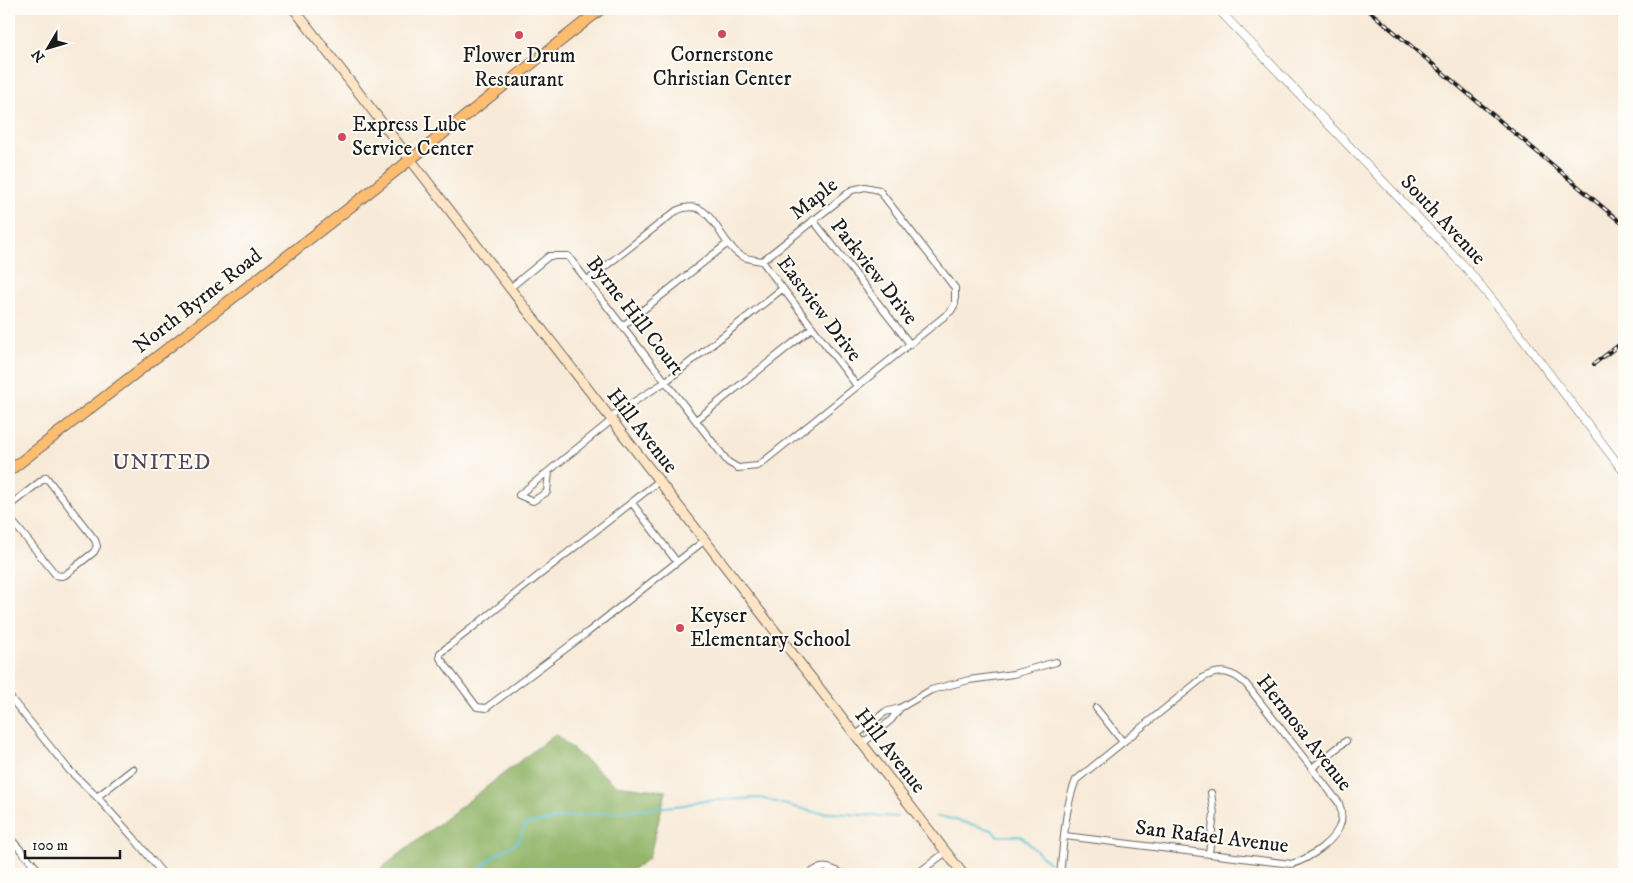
<svg xmlns="http://www.w3.org/2000/svg" width="1633" height="883" font-family="'IM FELL DW Pica',serif">
<style>
.forest{fill:#92b569;stroke:#576842}
.lines{fill:none;stroke-linecap:round;stroke-linejoin:round}
.stream{stroke:#5bc3d7;stroke-width:2}
.minor-casing{stroke:#69645e;stroke-width:8}
.tertiary-casing{stroke:#69645e;stroke-width:9}
.secondary-casing{stroke:#69645e;stroke-width:11}
.primary-casing{stroke:#69645e;stroke-width:12}
.minor{stroke:#fff;stroke-width:6}
.tertiary{stroke:#fff;stroke-width:8}
.secondary{stroke:#fee5c5;stroke-width:9}
.primary{stroke:#fcbd6f;stroke-width:10}
.rail-casing{stroke:#1c1c1c;stroke-width:4}
.rail{stroke:#fdfcf7;stroke-width:2;stroke-dasharray:5.5;stroke-linecap:butt}
.poi-dot{fill:#d1495b;stroke:#fdfcf7;stroke-width:2}
.labels{text-anchor:middle;dominant-baseline:central;stroke-width:4;stroke-linejoin:round;paint-order:stroke}
.poi-label{font-size:21px;fill:#1c1c1c;stroke:#fdfcf7}
.street-label{font-size:21px;fill:#1c1c1c;stroke:#fdfcf7}
.neighbourhood-label{font-size:22px;letter-spacing:1px;fill:#55475a;stroke:#fdfcf7}
</style>
<rect width="100%" height="100%" fill="#fdfcf7"/>
<filter id="ink" filterUnits="userSpaceOnUse"><feTurbulence type="fractalNoise" baseFrequency=".02" numOctaves="2"/><feDisplacementMap in="SourceGraphic" scale="10" xChannelSelector="R" yChannelSelector="G"/><feConvolveMatrix kernelMatrix="1 2 1 2 8 2 1 2 1" color-interpolation-filters="sRGB"/></filter>
<filter id="wash" filterUnits="userSpaceOnUse"><feTurbulence type="fractalNoise" baseFrequency=".0096" numOctaves="4" result="noise"/><feDisplacementMap in="SourceGraphic" scale="20" xChannelSelector="R" yChannelSelector="G"/><feGaussianBlur stdDeviation="1.12" result="paint"/><feColorMatrix in="noise" values="0 0 0 0 0 0 0 0 0 0 0 0 0 0 0 0 0 1.4 0 .05"/><feComposite in="paint" operator="in"/></filter>
<g filter="url(#wash)">
<rect width="100%" height="100%" fill="#f8ead8"/>
<path class="forest" d="M 555,734 L 615,785 L 666,791 L 649,858 L 626,874 L 374,874 Z"/>
<g class="lines">
<path class="stream" d="M 936,817 L 944,817 L 992,830 L 997,836 L 1021,836 L 1049,863
M 475,874 L 493,857 L 519,841 L 525,825 L 567,817 L 685,805 L 698,801 L 760,798 L 814,812 L 897,817"/>
</g>
</g>
<g filter="url(#ink)">
<g class="lines">
<defs>
<path id="minor" d="M 813,220 L 910,344
M 588,280 L 676,211 C 713,194 716,240 740,255 C 746,259 755,260 762,261 L 857,386
M 510,288 L 549,256 L 568,256 L 728,462 L 738,468 L 758,466 L 951,311 L 955,304 L 955,288 L 879,190 L 865,187 L 852,190 L 762,261
M 624,325 L 728,243
M 610,417 L 665,382 L 782,289
M 696,420 L 812,328
M 549,471 L 547,492 L 533,501 L 519,495 L 612,420
M 659,481 L 440,653 L 440,658 L 477,707 L 486,708 L 588,632 L 705,540
M 632,503 L 677,562
M 9,506 L 46,477 L 95,540 L 97,546 L 94,552 L 65,575 L 61,576 L 56,575 L 9,517
M 9,696 L 69,770 L 97,797 L 133,837 L 163,874
M 1096,708 L 1123,742
M 856,735 L 885,712 L 900,708 L 931,690 L 969,680 L 1013,674 L 1056,662
M 862,744 L 891,720 L 900,708
M 1312,768 L 1346,741
M 97,797 L 133,769
M 9,837 L 42,874
M 1209,853 L 1214,814 L 1211,793
M 25,874 L 35,866
M 810,874 C 821,864 830,867 843,874
M 917,874 L 946,852
M 1060,874 C 1064,844 1064,809 1076,780 L 1204,677 C 1221,669 1232,671 1246,684 L 1339,803 C 1341,809 1342,816 1341,822 C 1337,840 1308,860 1291,864 L 1065,836"/>
<path id="tertiary" d="M 1218,9 L 1467,269 L 1503,313 L 1624,472"/>
<path id="secondary" d="M 294,9 L 963,874"/>
<path id="primary" d="M 9,471 L 339,216 L 601,9"/>
</defs>
<use href="#minor" class="minor-casing"/>
<use href="#tertiary" class="tertiary-casing"/>
<use href="#secondary" class="secondary-casing"/>
<use href="#primary" class="primary-casing"/>
<use href="#minor" class="minor"/>
<use href="#tertiary" class="tertiary"/>
<use href="#secondary" class="secondary"/>
<use href="#primary" class="primary"/>
<defs>
<path id="rail" d="M 1367,9 L 1624,225
M 1594,364 L 1624,341"/>
</defs>
<use href="#rail" class="rail-casing"/>
<use href="#rail" class="rail"/>
</g>
</g>
<g class="poi-dot">
<circle cx="722" cy="34" r="5"/>
<circle cx="519" cy="35" r="5"/>
<circle cx="342" cy="137" r="5"/>
<circle cx="680" cy="628" r="5"/>
</g>
<g class="labels">
<g class="poi-label">
<text x="722" y="55">Cornerstone<tspan x="722" dy="24">Christian Center</tspan></text>
<text x="519" y="56">Flower Drum<tspan x="519" dy="24">Restaurant</tspan></text>
<text x="352" y="125" text-anchor="start">Express Lube<tspan x="352" dy="24">Service Center</tspan></text>
<text x="690" y="616" text-anchor="start">Keyser<tspan x="690" dy="24">Elementary School</tspan></text>
</g>
<g class="street-label">
<text transform="translate(814 199) rotate(-38)">Maple</text>
<text transform="translate(1443 220) rotate(47)">South Avenue</text>
<text transform="translate(874 272) rotate(52)">Parkview Drive</text>
<text transform="translate(198 301) rotate(-38)">North Byrne Road</text>
<text transform="translate(819 309) rotate(53)">Eastview Drive</text>
<text transform="translate(635 316) rotate(52)">Byrne Hill Court</text>
<text transform="translate(642 431) rotate(52)">Hill Avenue</text>
<text transform="translate(1304 733) rotate(52)">Hermosa Avenue</text>
<text transform="translate(890 751) rotate(52)">Hill Avenue</text>
<text transform="translate(1212 837) rotate(7)">San Rafael Avenue</text>
</g>
<g class="neighbourhood-label">
<text x="162" y="462">UNITED</text>
</g>
</g>
<rect width="1633" height="883" fill="none" stroke="#fdfcf7" stroke-width="30"/>
<g transform="translate(48 48) rotate(232)" stroke="#fdfcf7" stroke-width="4" paint-order="stroke">
<path d="M0-4L9 19L0 12L-9 19Z" fill="#1c1c1c"/>
<text y="-8" font-size="14" font-weight="bold" text-anchor="middle" fill="#1c1c1c">N</text>
</g>
<path d="M25 850v8h95v-8" fill="none" stroke="#1c1c1c" stroke-width="2.5"/>
<text x="32" y="850" font-size="15" fill="#1c1c1c" stroke="#fdfcf7" stroke-width="4" paint-order="stroke">100 m</text>
</svg>
